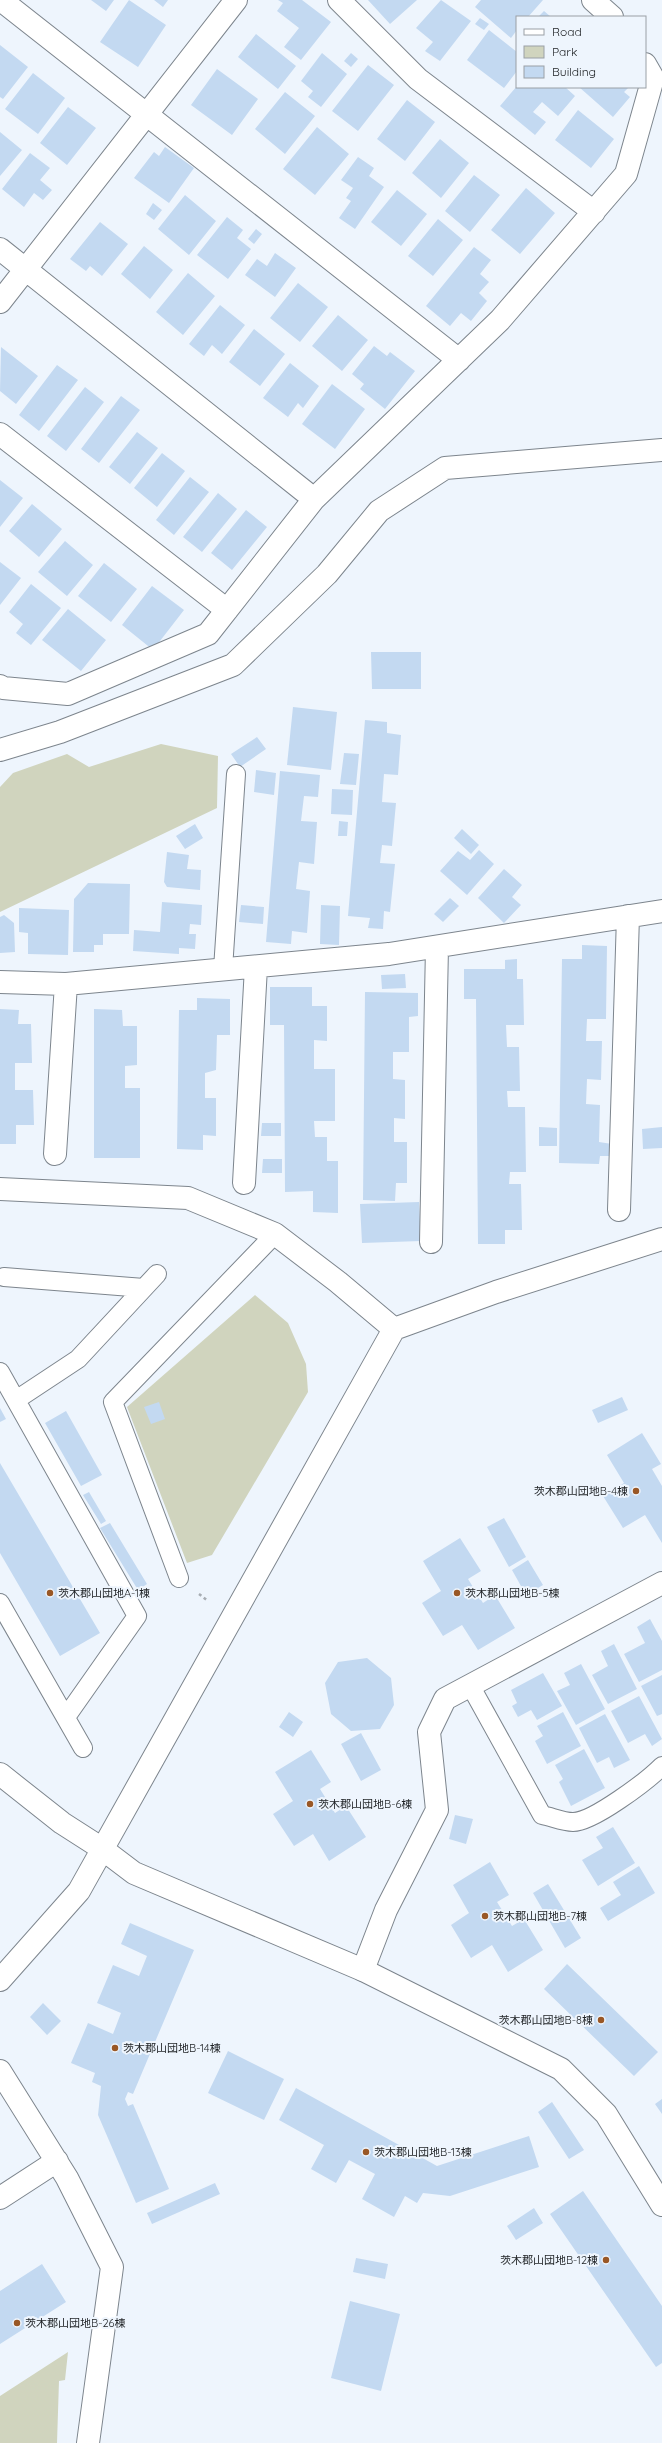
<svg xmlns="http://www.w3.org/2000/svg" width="662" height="2443" font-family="Quicksand,'Noto Sans JP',sans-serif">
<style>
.green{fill:#d0d4be}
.building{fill:#c3d9f1}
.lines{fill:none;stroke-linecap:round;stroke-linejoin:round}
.service-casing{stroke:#7d858d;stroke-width:20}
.minor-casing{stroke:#7d858d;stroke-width:24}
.tertiary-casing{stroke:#7d858d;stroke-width:24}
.path{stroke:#a7adb3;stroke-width:2.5;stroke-dasharray:3 3;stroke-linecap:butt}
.service{stroke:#fff;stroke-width:18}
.minor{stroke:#fff;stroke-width:22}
.tertiary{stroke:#fff;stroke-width:22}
.poi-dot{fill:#995725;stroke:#eef5fd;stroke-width:1.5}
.labels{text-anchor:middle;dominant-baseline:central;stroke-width:4;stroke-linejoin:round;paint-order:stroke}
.poi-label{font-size:11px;fill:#1d2023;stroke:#eef5fd;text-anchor:start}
</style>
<rect width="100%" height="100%" fill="#eef5fd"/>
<path class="green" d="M 161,744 L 218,756 L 217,808 L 0,912 L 0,787 L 13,773 L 67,754 L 89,767 Z
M 255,1295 L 288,1323 L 306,1364 L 308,1392 L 212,1555 L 187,1563 L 127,1407 Z
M 68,2352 L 65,2380 L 59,2381 L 57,2443 L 0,2443 L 0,2396 Z"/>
<path class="building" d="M 91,0 L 114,0 L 106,11 Z
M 129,0 L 166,25 L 138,67 L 100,42 Z
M 154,0 L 168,0 L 163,7 Z
M 278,0 L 302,0 L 331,22 L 301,60 L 284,47 L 299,28 L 277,11 L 283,3 Z
M 368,0 L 417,0 L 390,24 Z
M 441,0 L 471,21 L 440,61 L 425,51 L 433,42 L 416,28 Z
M 481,0 L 543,0 L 528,17 L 517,17 L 517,30 L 511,38 L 475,7 Z
M 544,11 L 551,17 L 538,17 Z
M 480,18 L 489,24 L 484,30 L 475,24 Z
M 489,30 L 517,52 L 517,71 L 504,88 L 467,60 Z
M 256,34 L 296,66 L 278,89 L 238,57 Z
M 0,45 L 28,67 L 3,99 L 0,97 Z
M 322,53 L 347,74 L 321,107 L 308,97 L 313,91 L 301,81 Z
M 351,53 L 358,59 L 351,67 L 344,61 Z
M 368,65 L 394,85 L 358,131 L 332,111 Z
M 217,69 L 258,99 L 232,135 L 191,105 Z
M 33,73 L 65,98 L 38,134 L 5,109 Z
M 517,86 L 565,87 L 575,96 L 558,116 L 542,102 L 533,112 L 546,122 L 535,135 L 500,106 Z
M 579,87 L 629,87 L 624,92 L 630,97 L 613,117 Z
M 285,92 L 315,116 L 285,154 L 255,129 Z
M 407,100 L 435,122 L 405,161 L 377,139 Z
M 68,107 L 96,128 L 67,165 L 40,143 Z
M 578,110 L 614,139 L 591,168 L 555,140 Z
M 317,127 L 349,154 L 315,195 L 283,169 Z
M 0,132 L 22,150 L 0,176 Z
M 440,139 L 469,163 L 441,198 L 412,173 Z
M 165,147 L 194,168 L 169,203 L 134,178 L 154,152 L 159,156 Z
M 30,153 L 50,168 L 40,180 L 52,190 L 43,200 L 34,193 L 24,207 L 2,189 Z
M 358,157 L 374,168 L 369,176 L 384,187 L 355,229 L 339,218 L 351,201 L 346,198 L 353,188 L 341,180 Z
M 474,175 L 500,195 L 470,232 L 445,211 Z
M 526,188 L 555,213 L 520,254 L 491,230 Z
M 397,190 L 427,214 L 401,246 L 371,222 Z
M 185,195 L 216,221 L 189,255 L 158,229 Z
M 153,203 L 162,210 L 154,220 L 146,214 Z
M 227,217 L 243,230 L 237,238 L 251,249 L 228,279 L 197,255 Z
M 438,219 L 463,240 L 433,276 L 408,256 Z
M 100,222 L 128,244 L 102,276 L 90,266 L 86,271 L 70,259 Z
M 256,229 L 262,234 L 254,244 L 248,239 Z
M 144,246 L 173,270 L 150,299 L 121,274 Z
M 474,247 L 491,260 L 480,274 L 489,282 L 479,293 L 487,301 L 471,321 L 461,313 L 450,326 L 426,306 Z
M 275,253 L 296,268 L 275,297 L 245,275 L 257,259 L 267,266 Z
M 188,273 L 215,296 L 183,335 L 156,312 Z
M 298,283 L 328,307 L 300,342 L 270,318 Z
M 220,305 L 245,325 L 222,354 L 212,345 L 204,356 L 189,344 Z
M 338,315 L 368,340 L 342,371 L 312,346 Z
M 254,329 L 285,354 L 260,386 L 229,362 Z
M 374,346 L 387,356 L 390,352 L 415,371 L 385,409 L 360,389 L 364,384 L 352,374 Z
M 1,347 L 38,376 L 16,404 L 0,391 Z
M 290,363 L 319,386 L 303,408 L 298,403 L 288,417 L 263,398 Z
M 57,365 L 78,380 L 39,431 L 19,415 Z
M 332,384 L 365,409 L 335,449 L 302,424 Z
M 85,387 L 104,402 L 66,451 L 47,436 Z
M 121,396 L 140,410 L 99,463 L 81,449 Z
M 137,432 L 158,448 L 130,484 L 109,467 Z
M 162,453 L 185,471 L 157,507 L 134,488 Z
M 190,477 L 209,492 L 174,535 L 156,520 Z
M 0,480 L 23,498 L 0,527 Z
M 218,493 L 237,509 L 202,552 L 183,537 Z
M 32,504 L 62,529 L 39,557 L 9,531 Z
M 246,510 L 267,527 L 232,570 L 211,553 Z
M 65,541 L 93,565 L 67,596 L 38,572 Z
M 0,562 L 21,578 L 0,605 Z
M 104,563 L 137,589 L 111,622 L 78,596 Z
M 31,584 L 61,608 L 31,645 L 16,633 L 23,624 L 9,612 Z
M 152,586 L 184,610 L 153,650 L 122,625 Z
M 68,609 L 106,640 L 81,671 L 42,640 Z
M 371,652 L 421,652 L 421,689 L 372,689 Z
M 293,707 L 337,712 L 331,770 L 287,765 Z
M 365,720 L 387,722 L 387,733 L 401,735 L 398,775 L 384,774 L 382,802 L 396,803 L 392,846 L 382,845 L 380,863 L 395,864 L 390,912 L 384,911 L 383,929 L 368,928 L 370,918 L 348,916 Z
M 257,737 L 266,749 L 240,767 L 231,754 Z
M 344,753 L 359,754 L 356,785 L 340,784 Z
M 256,770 L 276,773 L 274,795 L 254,792 Z
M 280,771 L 320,775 L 318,797 L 304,796 L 301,821 L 317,822 L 314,864 L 299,862 L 296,889 L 310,891 L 307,933 L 292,931 L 291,944 L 266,942 Z
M 332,789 L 353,790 L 352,815 L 331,814 Z
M 339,821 L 348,822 L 347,836 L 338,836 Z
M 195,824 L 203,838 L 185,849 L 176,836 Z
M 462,829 L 479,845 L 471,854 L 454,838 Z
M 479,850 L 494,864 L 467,895 L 440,871 L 458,851 L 470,860 Z
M 167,852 L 189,855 L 187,869 L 201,870 L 200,890 L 167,887 L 164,882 Z
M 504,869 L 522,885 L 512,897 L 521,905 L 504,923 L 478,898 Z
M 88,883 L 130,884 L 129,934 L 103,934 L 103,945 L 94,945 L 94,952 L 73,952 L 74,899 Z
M 450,898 L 459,906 L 443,922 L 434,914 Z
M 162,902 L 202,905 L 201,925 L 190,924 L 189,934 L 196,934 L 195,949 L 179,948 L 179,954 L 133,951 L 134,930 L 160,932 Z
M 241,905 L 264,907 L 263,924 L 239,922 Z
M 321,905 L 340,906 L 339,945 L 320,944 Z
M 19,908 L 69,910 L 68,955 L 28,954 L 28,933 L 19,932 Z
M 4,915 L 14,923 L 15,952 L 0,953 L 0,917 Z
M 582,945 L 607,946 L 606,1019 L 587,1019 L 586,1041 L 602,1041 L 601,1080 L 587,1079 L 586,1104 L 600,1105 L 599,1142 L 612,1144 L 612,1156 L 600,1156 L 599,1164 L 559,1163 L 562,959 L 582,959 Z
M 517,959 L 517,979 L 523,979 L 524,1025 L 506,1025 L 507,1047 L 519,1047 L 520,1091 L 507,1091 L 508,1107 L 525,1107 L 526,1172 L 510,1172 L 509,1184 L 521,1184 L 522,1230 L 505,1230 L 505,1244 L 478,1244 L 476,999 L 464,999 L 464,969 L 505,969 L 505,960 Z
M 405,974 L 406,988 L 382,989 L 381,975 Z
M 270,987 L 312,987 L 312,1006 L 327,1006 L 327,1041 L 314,1040 L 314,1069 L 335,1069 L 335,1121 L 314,1121 L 315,1137 L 327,1137 L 327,1161 L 338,1161 L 338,1213 L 313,1212 L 313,1191 L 285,1192 L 284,1025 L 270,1025 Z
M 365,992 L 418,993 L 418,1016 L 409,1017 L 409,1052 L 393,1052 L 393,1079 L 405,1080 L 405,1119 L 394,1118 L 394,1142 L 407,1142 L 407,1183 L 396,1183 L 395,1201 L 363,1200 Z
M 197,998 L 230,999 L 230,1035 L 217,1035 L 216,1070 L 205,1073 L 205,1098 L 216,1098 L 216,1136 L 203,1135 L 203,1150 L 177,1149 L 179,1010 L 197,1010 Z
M 0,1009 L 19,1010 L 18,1024 L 31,1024 L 32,1063 L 15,1063 L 15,1090 L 33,1090 L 34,1125 L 16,1125 L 16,1144 L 0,1144 Z
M 94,1009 L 122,1010 L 123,1026 L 137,1026 L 137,1065 L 125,1066 L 125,1088 L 140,1088 L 140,1158 L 94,1158 Z
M 262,1123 L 281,1123 L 281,1136 L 261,1136 Z
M 539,1127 L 557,1128 L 557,1146 L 539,1146 Z
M 662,1127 L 662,1148 L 643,1149 L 642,1129 Z
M 263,1159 L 282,1159 L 282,1173 L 262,1173 Z
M 419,1202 L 421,1241 L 362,1243 L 360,1204 Z
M 622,1397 L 628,1410 L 598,1423 L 592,1410 Z
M 159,1402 L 165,1419 L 151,1424 L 144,1407 Z
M 0,1408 L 6,1419 L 0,1422 Z
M 66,1411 L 102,1475 L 81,1486 L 45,1423 Z
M 642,1433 L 661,1464 L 652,1469 L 662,1486 L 662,1543 L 645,1515 L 623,1528 L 603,1496 L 624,1483 L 607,1455 Z
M 0,1463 L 100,1633 L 60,1656 L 0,1553 Z
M 89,1492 L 106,1521 L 101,1524 L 83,1495 Z
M 504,1518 L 526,1557 L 509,1567 L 487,1527 Z
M 110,1523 L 147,1584 L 138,1590 L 100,1528 Z
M 460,1538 L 481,1571 L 468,1579 L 483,1603 L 495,1595 L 515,1628 L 478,1650 L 462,1625 L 443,1636 L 422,1603 L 441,1591 L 423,1561 Z
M 528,1560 L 543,1585 L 526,1595 L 512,1570 Z
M 650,1619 L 662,1641 L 662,1670 L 639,1682 L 624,1654 L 645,1643 L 637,1627 Z
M 614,1644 L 637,1689 L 608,1704 L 592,1675 L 608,1666 L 601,1651 Z
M 367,1658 L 391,1678 L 394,1705 L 380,1729 L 351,1731 L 331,1714 L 325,1683 L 338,1662 Z
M 581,1664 L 605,1709 L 576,1725 L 557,1691 L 570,1685 L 564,1673 Z
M 543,1673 L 562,1706 L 537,1720 L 531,1710 L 518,1717 L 512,1706 L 517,1703 L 511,1690 Z
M 662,1675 L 662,1714 L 657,1716 L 641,1686 Z
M 639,1696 L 662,1739 L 652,1746 L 645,1734 L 628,1743 L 611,1711 Z
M 289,1712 L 303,1722 L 293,1737 L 279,1727 Z
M 563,1712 L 581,1746 L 547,1764 L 535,1741 L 543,1736 L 537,1726 Z
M 605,1714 L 630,1760 L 614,1768 L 609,1757 L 597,1763 L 579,1728 Z
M 361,1733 L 381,1770 L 361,1781 L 341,1744 Z
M 584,1749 L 605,1788 L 571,1806 L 559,1782 L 563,1779 L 555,1765 Z
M 311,1750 L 331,1782 L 320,1789 L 335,1813 L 346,1806 L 366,1837 L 329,1861 L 313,1834 L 294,1846 L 273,1814 L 293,1801 L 275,1772 Z
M 455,1815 L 473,1819 L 466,1844 L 449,1839 Z
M 613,1827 L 635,1863 L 598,1886 L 582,1860 L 603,1848 L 596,1837 Z
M 490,1862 L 509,1895 L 497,1902 L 512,1926 L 524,1919 L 543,1950 L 508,1972 L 492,1945 L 471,1958 L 451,1925 L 469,1913 L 453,1885 Z
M 639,1866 L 655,1893 L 608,1921 L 600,1908 L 621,1895 L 613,1882 Z
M 548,1884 L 581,1938 L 565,1948 L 533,1893 Z
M 130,1923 L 194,1950 L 133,2094 L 128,2092 L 125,2099 L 128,2106 L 133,2104 L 169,2189 L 136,2203 L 98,2115 L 101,2086 L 92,2082 L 95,2073 L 71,2063 L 88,2023 L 113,2034 L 121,2013 L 97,2003 L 113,1965 L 139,1976 L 147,1956 L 121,1944 Z
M 567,1964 L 658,2052 L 634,2076 L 544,1989 Z
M 43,2003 L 61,2021 L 47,2035 L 30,2017 Z
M 228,2051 L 284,2079 L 264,2120 L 208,2093 Z
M 296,2088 L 437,2166 L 529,2136 L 539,2167 L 450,2196 L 423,2193 L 417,2203 L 405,2196 L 394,2217 L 362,2199 L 375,2174 L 349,2160 L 336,2183 L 311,2169 L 324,2145 L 279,2120 Z
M 662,2099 L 662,2114 L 655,2104 Z
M 552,2102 L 584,2150 L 569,2159 L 538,2112 Z
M 215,2183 L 220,2194 L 152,2224 L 147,2213 Z
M 583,2191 L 662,2306 L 662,2363 L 656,2367 L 550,2214 Z
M 534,2208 L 543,2223 L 516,2240 L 507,2226 Z
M 356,2258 L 388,2264 L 385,2279 L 353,2272 Z
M 42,2264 L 66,2302 L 0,2344 L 0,2291 Z
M 350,2301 L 400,2314 L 381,2391 L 331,2378 Z"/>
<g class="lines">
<defs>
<path id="service" d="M 223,969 L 236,774
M 4,1277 L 144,1288
M 0,1372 L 137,1616 L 66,1717
M 16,1400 L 78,1359 L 157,1274
M 179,1578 L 113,1402 L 275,1234
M 0,1603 L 83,1748
M 470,1685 L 542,1815 C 552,1817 563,1822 573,1822 C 593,1822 647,1781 662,1766"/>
<path id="minor" d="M 1,0 L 459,360
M 339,0 L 418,79 L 594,212
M 593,0 L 612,17
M 0,249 L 314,499
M 0,302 L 236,0
M 0,434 L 227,610
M 0,686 L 3,688 L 68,694 L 208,634 L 314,499 L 500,320 L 626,174 L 653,78 L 645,64
M 0,750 L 60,732 L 233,665 L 327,574 L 379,511 L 445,468 L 662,450
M 0,982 L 66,984 L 389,954 L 662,911
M 55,1154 L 66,984
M 244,1183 L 256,967
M 619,1210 L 628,916
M 431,1242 L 437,947
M 363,1970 L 386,1910 L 437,1810 L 429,1732 L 445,1699 L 662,1583
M 0,2071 L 67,2178 L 112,2267 L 88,2443
M 0,2198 L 57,2161"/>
<path id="tertiary" d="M 0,1189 L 188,1198 L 275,1234 L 338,1282 L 394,1329
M 0,1774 L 62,1823 L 101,1848 L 134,1873 L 363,1970 L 561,2069 L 606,2114 L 662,2205
M 0,1980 L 79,1891 L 394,1329 L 496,1292 L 662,1239"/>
</defs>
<use href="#service" class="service-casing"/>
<use href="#minor" class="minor-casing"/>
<use href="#tertiary" class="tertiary-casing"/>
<path class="path" d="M 199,1594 L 208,1601"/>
<use href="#service" class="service"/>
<use href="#minor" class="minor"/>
<use href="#tertiary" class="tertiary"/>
</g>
<g class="poi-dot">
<circle cx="636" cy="1491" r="4"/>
<circle cx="50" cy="1593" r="4"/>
<circle cx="457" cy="1593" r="4"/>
<circle cx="310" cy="1804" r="4"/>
<circle cx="485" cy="1916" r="4"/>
<circle cx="601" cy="2020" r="4"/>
<circle cx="115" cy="2048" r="4"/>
<circle cx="366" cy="2152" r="4"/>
<circle cx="606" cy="2260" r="4"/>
<circle cx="17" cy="2323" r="4"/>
</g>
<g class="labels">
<g class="poi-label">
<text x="628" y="1491" text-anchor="end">茨木郡山団地B-4棟</text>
<text x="58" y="1593">茨木郡山団地A-1棟</text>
<text x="465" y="1593">茨木郡山団地B-5棟</text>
<text x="318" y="1804">茨木郡山団地B-6棟</text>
<text x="493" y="1916">茨木郡山団地B-7棟</text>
<text x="593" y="2020" text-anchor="end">茨木郡山団地B-8棟</text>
<text x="123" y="2048">茨木郡山団地B-14棟</text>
<text x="374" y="2152">茨木郡山団地B-13棟</text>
<text x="598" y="2260" text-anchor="end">茨木郡山団地B-12棟</text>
<text x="25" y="2323">茨木郡山団地B-26棟</text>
</g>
</g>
<rect x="516" y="16" width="130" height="72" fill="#eef5fd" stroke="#9aa0a6"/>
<rect x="524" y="29" width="20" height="6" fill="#ffffff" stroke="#9aa0a6"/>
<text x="552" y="36" font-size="12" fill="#1d2023">Road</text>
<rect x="524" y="46" width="20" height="12" fill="#d0d4be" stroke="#9aa0a6"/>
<text x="552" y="56" font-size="12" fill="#1d2023">Park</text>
<rect x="524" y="66" width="20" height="12" fill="#c3d9f1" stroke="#9aa0a6"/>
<text x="552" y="76" font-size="12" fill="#1d2023">Building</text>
</svg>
